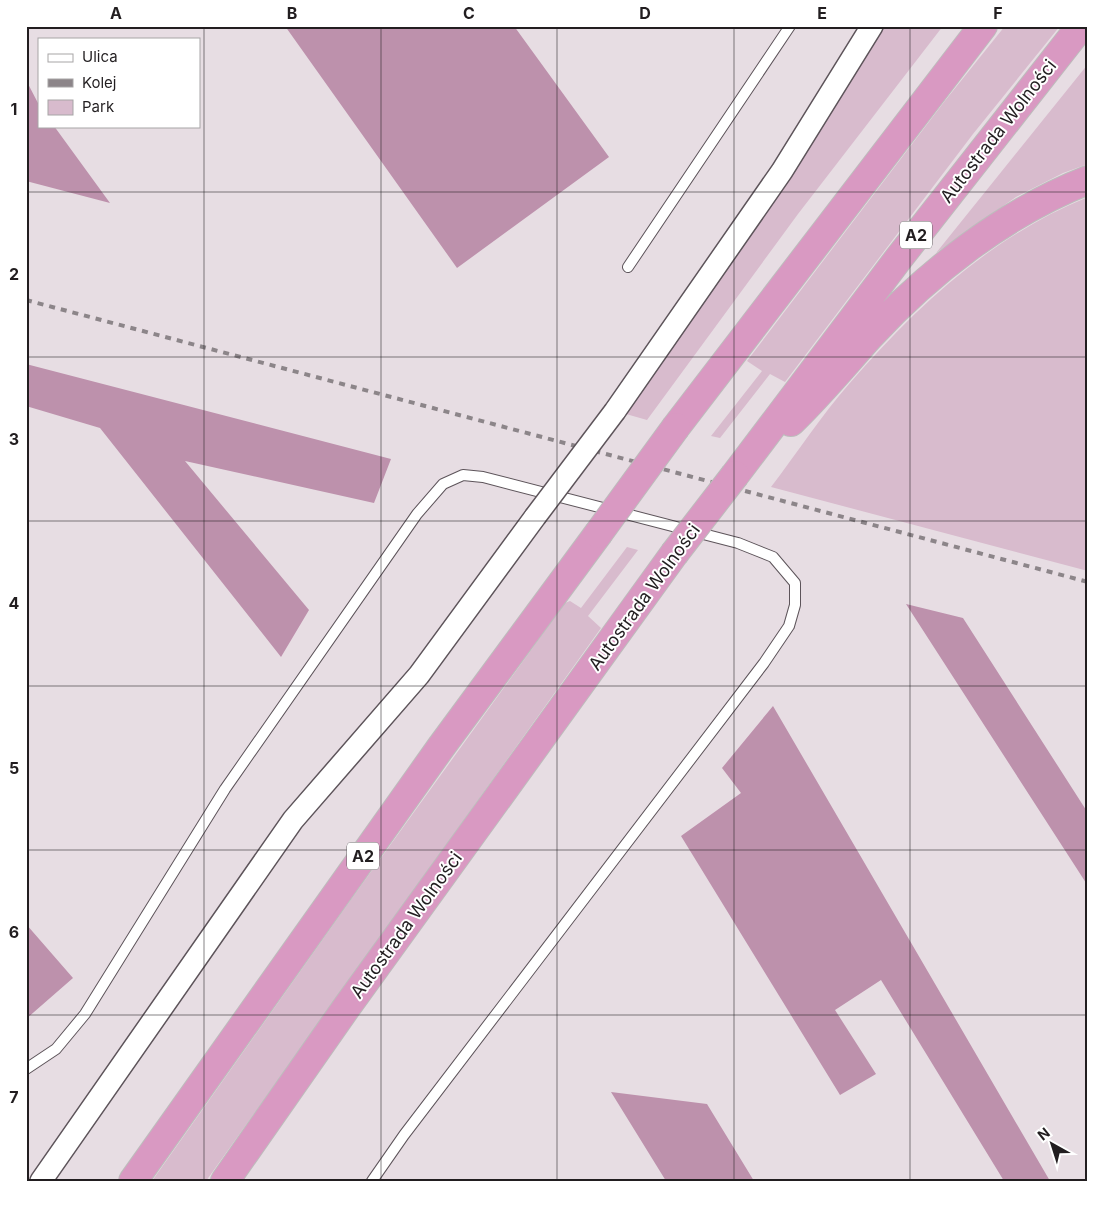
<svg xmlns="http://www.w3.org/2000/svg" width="1114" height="1207" font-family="Inter,sans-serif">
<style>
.green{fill:#d8bbcd}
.forest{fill:#bd91ac}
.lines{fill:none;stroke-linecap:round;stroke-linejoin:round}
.lane-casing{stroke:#5d545a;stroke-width:12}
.street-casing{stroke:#5d545a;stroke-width:24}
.highway-casing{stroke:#bdbcbc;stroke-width:30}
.lane{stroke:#fff;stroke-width:10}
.street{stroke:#fff;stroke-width:21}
.highway{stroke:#d999c2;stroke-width:28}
.rail{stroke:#8c8589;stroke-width:4;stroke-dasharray:6 6;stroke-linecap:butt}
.street-bridge-casing{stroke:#5d545a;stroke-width:24;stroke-linecap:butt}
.highway-bridge-casing{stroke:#bdbcbc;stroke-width:30;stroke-linecap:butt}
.street-bridge{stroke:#fff;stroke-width:21}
.highway-bridge{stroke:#d999c2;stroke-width:28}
.grid{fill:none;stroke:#221e20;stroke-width:1;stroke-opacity:0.55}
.labels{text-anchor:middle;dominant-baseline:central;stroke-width:4;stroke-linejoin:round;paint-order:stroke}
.shield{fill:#fff;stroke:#646263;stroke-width:1}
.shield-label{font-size:16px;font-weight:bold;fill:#221e20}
.street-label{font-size:18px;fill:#221e20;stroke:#fff}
.neatline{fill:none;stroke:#221e20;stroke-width:2}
.grid-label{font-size:16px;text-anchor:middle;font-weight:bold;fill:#221e20}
</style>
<rect width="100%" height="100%" fill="#e7dde3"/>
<path class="green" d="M 885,26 L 943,26 L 798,214 L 647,420 L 626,414 L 788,182 Z
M 1005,26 L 1060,26 L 973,134 L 785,382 L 770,374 L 720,438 L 711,436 L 762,371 L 747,361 L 944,102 Z
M 1088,64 L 1088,164 L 1063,173 L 1016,197 L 936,253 Z
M 1088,197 L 1088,571 L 771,487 C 797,453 821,416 849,384 C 917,306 990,237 1088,197 Z
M 627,547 L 638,550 L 588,616 L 601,628 L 206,1181 L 152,1181 L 352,898 L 565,603 L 570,601 L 581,608 Z"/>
<path class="forest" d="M 285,26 L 514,26 L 609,157 L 457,268 Z
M 26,80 L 39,105 L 39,126 L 54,126 L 110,203 L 26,181 Z
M 26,364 L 391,459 L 374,503 L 185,461 L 309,610 L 281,657 L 100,428 L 26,406 Z
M 906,604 L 963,618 L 1088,813 L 1088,886 Z
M 773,706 L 1050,1181 L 1004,1181 L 881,980 L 835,1010 L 876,1074 L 840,1095 L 681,836 L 741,793 L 722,768 Z
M 26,924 L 73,978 L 26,1019 Z
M 611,1092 L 707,1104 L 754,1181 L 666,1181 Z"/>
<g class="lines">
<defs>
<path id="lane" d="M 628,267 L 790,26
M 26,1069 L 56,1049 L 85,1014 L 225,789 L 417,514 L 443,484 L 463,475 L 483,477 L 738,543 L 773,557 L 795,583 L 795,605 L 789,626 L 764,663 L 404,1135 L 372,1181"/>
<path id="street" d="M 615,411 L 782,171 L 872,26
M 41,1181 L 293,820 L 419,675 L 535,517"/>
<path id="highway" d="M 791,422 C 819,395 843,366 869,337 C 929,272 1004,213 1088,180
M 676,427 L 983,26
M 735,475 L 899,258 L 1081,26
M 133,1181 L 441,747 L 598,534
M 225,1181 L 346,1008 L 674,554"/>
</defs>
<use href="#lane" class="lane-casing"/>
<use href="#street" class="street-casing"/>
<use href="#highway" class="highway-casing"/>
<use href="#lane" class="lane"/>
<use href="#street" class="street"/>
<use href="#highway" class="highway"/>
<path class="rail" d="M 26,300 L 1088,582"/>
<defs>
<path id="street-bridge" d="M 535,517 L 615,411"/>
<path id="highway-bridge" d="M 598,534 L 676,427
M 674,554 L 735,475"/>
</defs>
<use href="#street-bridge" class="street-bridge-casing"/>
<use href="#highway-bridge" class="highway-bridge-casing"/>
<use href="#street-bridge" class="street-bridge"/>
<use href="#highway-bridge" class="highway-bridge"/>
</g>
<path class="grid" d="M 204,26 L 204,1181M 381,26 L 381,1181M 557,26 L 557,1181M 734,26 L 734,1181M 910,26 L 910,1181M 26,192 L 1088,192M 26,357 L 1088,357M 26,521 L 1088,521M 26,686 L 1088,686M 26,850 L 1088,850M 26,1015 L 1088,1015"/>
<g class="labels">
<g class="shield">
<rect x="900" y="221.5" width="32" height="27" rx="4"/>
<rect x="347" y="842.5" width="32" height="27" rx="4"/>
</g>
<g class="shield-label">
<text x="916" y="235">A2</text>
<text x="363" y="856">A2</text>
</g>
<g class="street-label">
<text transform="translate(998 131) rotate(-52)">Autostrada Wolności</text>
<text transform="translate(644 597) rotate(-54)">Autostrada Wolności</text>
<text transform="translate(406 925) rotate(-54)">Autostrada Wolności</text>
</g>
</g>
<rect width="1114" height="1207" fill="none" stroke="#ffffff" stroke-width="55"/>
<rect x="38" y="38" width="162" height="90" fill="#ffffff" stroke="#a7a5a6"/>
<rect x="48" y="54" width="25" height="8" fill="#ffffff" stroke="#a7a5a6"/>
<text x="82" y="62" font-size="15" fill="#221e20">Ulica</text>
<rect x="48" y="79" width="25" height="8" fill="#8c8589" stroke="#a7a5a6"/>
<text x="82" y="88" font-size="15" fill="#221e20">Kolej</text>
<rect x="48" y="100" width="25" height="15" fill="#d8bbcd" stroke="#a7a5a6"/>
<text x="82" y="112" font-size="15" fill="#221e20">Park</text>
<g transform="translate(1052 1144) rotate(321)" stroke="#ffffff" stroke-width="4" paint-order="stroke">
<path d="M0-4L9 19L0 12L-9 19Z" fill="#221e20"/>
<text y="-8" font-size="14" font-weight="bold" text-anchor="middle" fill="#221e20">N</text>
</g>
<rect x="28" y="28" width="1058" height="1152" class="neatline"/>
<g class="grid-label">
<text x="116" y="19">A</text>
<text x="292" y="19">B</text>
<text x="469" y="19">C</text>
<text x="645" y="19">D</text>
<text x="822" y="19">E</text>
<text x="998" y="19">F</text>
<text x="14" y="115">1</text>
<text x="14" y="280">2</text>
<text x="14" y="445">3</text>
<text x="14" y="609">4</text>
<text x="14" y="774">5</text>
<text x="14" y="938">6</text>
<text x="14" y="1103">7</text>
</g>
</svg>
